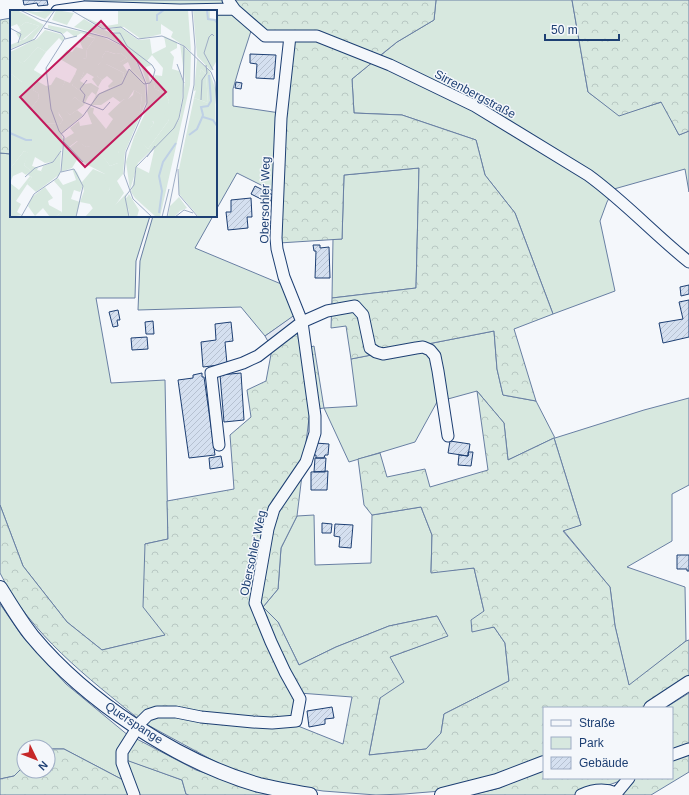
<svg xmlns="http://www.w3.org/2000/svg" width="689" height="795" font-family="Arial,sans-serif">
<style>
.green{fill:#d7e8df;stroke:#687fa3}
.forest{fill:url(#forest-crowns);stroke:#687fa3}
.parking{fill:#e3e8f0;stroke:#687fa3}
.building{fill:url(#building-hatch);stroke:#1d3f73}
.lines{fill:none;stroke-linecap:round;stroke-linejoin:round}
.minor-casing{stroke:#1d3f73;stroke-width:13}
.major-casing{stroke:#1d3f73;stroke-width:16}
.minor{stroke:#f4f7fb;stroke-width:11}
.major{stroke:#f4f7fb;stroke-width:14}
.labels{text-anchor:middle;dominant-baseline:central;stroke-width:3;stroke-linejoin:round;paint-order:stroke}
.street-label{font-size:12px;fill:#1d3f73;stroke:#f4f7fb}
.inset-river{fill:none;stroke:#bed0e5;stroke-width:2}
.inset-road{fill:none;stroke:#9eadc5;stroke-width:1}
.view{fill:#c2185b;fill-opacity:0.15;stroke:#c2185b;stroke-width:2}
.inset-edge{fill:none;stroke:#1d3f73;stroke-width:2}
</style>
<defs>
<pattern id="forest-crowns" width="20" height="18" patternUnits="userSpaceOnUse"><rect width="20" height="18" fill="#d7e8df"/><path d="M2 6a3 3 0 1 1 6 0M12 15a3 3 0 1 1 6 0" fill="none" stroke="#b8c8c3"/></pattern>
<pattern id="building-hatch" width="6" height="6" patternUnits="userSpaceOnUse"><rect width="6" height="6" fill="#d5e0f0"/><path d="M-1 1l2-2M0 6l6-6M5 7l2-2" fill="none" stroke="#b6c1d1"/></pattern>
</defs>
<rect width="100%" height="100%" fill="#f4f7fb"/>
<path class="green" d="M 84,0 L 226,0 L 231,7 L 85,6 Z
M 436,0 L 572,0 L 588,92 L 619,115 L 662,102 L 679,135 L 689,131 L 689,192 L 685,169 L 614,189 L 607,202 L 600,221 L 615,291 L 553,314 L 515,213 L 485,175 L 476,140 L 402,115 L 354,113 L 352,79 L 397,42 L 434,20 Z
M 233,11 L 252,28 L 240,65 L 233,89 L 233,106 L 280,113 L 275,192 L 237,173 L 216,210 L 216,12 Z
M 0,153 L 11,154 L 11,216 L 150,216 L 136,261 L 135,298 L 96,298 L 111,383 L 165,380 L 168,539 L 145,544 L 166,635 L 102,650 L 67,622 L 23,566 L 0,505 Z
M 419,168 L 416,288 L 332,298 L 333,239 L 342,239 L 344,175 Z
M 153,216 L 213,216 L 195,248 L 286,286 L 297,314 L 265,336 L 241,307 L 138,310 L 140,261 Z
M 494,331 L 497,369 L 503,395 L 536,401 L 555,438 L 644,410 L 689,398 L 689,485 L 672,494 L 672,541 L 627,567 L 685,587 L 686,641 L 629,686 L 615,626 L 610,587 L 563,530 L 581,525 L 554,438 L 508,460 L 504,423 L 477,391 L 437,402 L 415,442 L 349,462 L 324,408 L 357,406 L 351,359 Z
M 421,507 L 432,535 L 431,572 L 474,568 L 484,611 L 472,631 L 494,627 L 505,643 L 509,681 L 444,714 L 441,733 L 426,749 L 369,755 L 380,698 L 390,657 L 447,636 L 437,616 L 389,626 L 336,647 L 299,665 L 278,622 L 263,607 L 278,589 L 281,548 L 297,516 L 314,515 L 315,565 L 371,563 L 372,515 Z
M 0,604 L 22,636 L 66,684 L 129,736 L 125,781 L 64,749 L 48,749 L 48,747 L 24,747 L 24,766 L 14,776 L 0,779 Z
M 127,760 L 182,780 L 186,794 L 190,795 L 137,795 Z"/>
<path class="forest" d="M 232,0 L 436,0 L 434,20 L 397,42 L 377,58 L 317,34 L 265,34 Z
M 572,0 L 689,0 L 689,131 L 679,135 L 661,102 L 619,116 L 588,92 Z
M 11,18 L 11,154 L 0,153 L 0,20 Z
M 291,37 L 314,38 L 374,61 L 352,79 L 354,113 L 402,115 L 476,140 L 485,175 L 515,213 L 553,314 L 514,329 L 536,401 L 503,395 L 497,369 L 494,331 L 351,359 L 346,326 L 331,328 L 332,298 L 416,288 L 419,168 L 344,175 L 342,239 L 279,243 L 279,177 Z
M 297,332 L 305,349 L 314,346 L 324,408 L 310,410 L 297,516 L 281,548 L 278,589 L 263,607 L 278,622 L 299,665 L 336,647 L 389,626 L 437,616 L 448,636 L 390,657 L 404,682 L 380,698 L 369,755 L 426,749 L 441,733 L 444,714 L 509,681 L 505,643 L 494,627 L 472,632 L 471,620 L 484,611 L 474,568 L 431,573 L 432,535 L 421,507 L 372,515 L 364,505 L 358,459 L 380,453 L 387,477 L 425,469 L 430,487 L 488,470 L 477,391 L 504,423 L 508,460 L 554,438 L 581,525 L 563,531 L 610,587 L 615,626 L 629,685 L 686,641 L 689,640 L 689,675 L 642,708 L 544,708 L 544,759 L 531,764 L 441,791 L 404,794 L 376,795 L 323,791 L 261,781 L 227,768 L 146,724 L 151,717 L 158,714 L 293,724 L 343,744 L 352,697 L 299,693 L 294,720 L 272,721 L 175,708 L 140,720 C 88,678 30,634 0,573 L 0,505 L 23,566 L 67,622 L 102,650 L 165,635 L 143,607 L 145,544 L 168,539 L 167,501 L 234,489 L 230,435 L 251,417 L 247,390 L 266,381 L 272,349 Z
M 689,693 L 689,743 L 672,749 L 672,708 L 665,708 Z
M 133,737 L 196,770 L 260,792 L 278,795 L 189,795 L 186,794 L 182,780 L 126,760 L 124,749 Z
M 48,749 L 64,749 L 125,781 L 130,795 L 0,795 L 0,779 L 14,776 L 24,766 L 24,771 L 48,771 Z
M 689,754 L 689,772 L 651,795 L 621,795 L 626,788 L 636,778 L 672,778 L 672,760 Z
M 544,770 L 544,778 L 623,778 L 620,781 L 580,795 L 470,795 L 496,789 Z"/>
<path class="parking" d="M 296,314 L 299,322 L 270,345 L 265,336 Z"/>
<path class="building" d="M 23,0 L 47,0 L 48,5 L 38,6 L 37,3 L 24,5 Z
M 250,54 L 276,55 L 274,79 L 256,78 L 257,64 L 250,63 Z
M 236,82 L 242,83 L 241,89 L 235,88 Z
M 255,186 L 273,195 L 269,203 L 251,194 Z
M 251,198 L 252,217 L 247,217 L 248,228 L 228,230 L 226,212 L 231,212 L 231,200 Z
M 313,245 L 320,245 L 320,248 L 329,247 L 330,278 L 315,278 L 316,251 L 314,251 Z
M 689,285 L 689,294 L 681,296 L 680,287 Z
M 689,300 L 689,337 L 663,343 L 659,323 L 683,319 L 679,302 Z
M 118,310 L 120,320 L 117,320 L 118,326 L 113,327 L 109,312 Z
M 153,321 L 154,334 L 146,334 L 145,322 Z
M 231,322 L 233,341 L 225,342 L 227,364 L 203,367 L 201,342 L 216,340 L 215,324 Z
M 147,337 L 148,349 L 132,350 L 131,338 Z
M 202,373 L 202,377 L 204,377 L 215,455 L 189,458 L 178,380 L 193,378 L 193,375 Z
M 241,373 L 244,420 L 224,422 L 220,375 Z
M 450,441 L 470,444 L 468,456 L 448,453 Z
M 315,443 L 329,444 L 328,455 L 325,455 L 324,458 L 316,458 L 316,455 L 314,455 Z
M 468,452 L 473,452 L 471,466 L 458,465 L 459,455 L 468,456 Z
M 221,456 L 223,467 L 210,469 L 209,458 Z
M 315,458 L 326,458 L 325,472 L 314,472 Z
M 328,471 L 327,490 L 311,490 L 311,472 Z
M 322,523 L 332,524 L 331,533 L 322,533 Z
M 335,524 L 353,525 L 351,548 L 339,547 L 340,537 L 334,536 Z
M 677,555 L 689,555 L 689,571 L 687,571 L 687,569 L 677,569 Z
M 332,707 L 334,718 L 325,719 L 325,724 L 309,727 L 307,711 Z"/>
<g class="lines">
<defs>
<path id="minor" d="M 228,0 L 235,10 L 265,36 L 317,36 L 390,65 L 475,106 L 588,175 C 624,201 654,234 689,262
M 57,11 L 85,7 L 180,10 L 234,9
M 219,445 L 211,373 L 243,363 L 258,356 L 302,322 L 327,311 L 355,306 L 363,315 L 370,348 L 376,352 L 383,354 L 416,348 L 423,347 L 430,350 L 435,356 L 438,371 L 448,436
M 672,755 L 689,749
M 134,795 L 122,763 L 122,752 L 141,722 L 148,715 L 157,712 L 176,712 L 201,717 L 253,722 L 272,723 L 296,721 L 300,699 L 285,672 L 271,642 L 255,603 L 268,529 L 274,509 L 306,462 L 315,433 L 315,416 L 302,322 L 284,277 L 277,249 L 276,238 L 281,118 L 290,36
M 581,795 C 592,790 604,788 616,793
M 615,795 L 629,778"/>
<path id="major" d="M 0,588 C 10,604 20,621 32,636 C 86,701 178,762 259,785 C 276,789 293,792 310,795
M 651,708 L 689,683
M 442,795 L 497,781 L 544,763"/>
</defs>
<use href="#minor" class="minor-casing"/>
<use href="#major" class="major-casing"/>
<use href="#minor" class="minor"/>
<use href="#major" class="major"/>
</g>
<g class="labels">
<g class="street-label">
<text transform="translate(475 94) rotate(28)">Sirrenbergstraße</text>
<text transform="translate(265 200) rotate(-89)">Obersohler Weg</text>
<text transform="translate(253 553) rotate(-78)">Obersohler Weg</text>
<text transform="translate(134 723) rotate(33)">Querspange</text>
</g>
</g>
<g transform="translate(10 10)">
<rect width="207" height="207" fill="#f4f7fb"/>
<path d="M 13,0 L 26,2 L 44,0 L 35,9 ZM 46,0 L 64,3 L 57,15 L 42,10 ZM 16,12 L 29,16 L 11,31 L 6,23 L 11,21 L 9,17 ZM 35,20 L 50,24 L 54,27 L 53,32 L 49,28 L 36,42 L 28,37 L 14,52 L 7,50 L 32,65 L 27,71 L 36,76 L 41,75 L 46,67 L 55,71 L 47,91 L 49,105 L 53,110 L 50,114 L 34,113 L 20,100 L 29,88 L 28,83 L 23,80 L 24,75 L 12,72 L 0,63 L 0,42 L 27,29 ZM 75,26 L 85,28 L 77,39 L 76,49 L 73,48 L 74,62 L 70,71 L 75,74 L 81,73 L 89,78 L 86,85 L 82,82 L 78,87 L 62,75 L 67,68 L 65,64 L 67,59 L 50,49 L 57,40 L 62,42 L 66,37 L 73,39 L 70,32 ZM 96,41 L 105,44 L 111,43 L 117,48 L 105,55 L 96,54 L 114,63 L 112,73 L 99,78 L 98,76 L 103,71 L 97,66 L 92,70 L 87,66 L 88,55 L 94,49 L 92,47 ZM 191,59 L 196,64 L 198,93 L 184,88 ZM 143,70 L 145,79 L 156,84 L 159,91 L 156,104 L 159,110 L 138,139 L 130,132 L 144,113 L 143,111 L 129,129 L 124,127 L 136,101 L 138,74 ZM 124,80 L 132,85 L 130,101 L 108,143 L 108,153 L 100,156 L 85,136 L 76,137 L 67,131 L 59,137 L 68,148 L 62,158 L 51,162 L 54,129 L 64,123 L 60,118 L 69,111 L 70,116 L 82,114 L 77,101 L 79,97 L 84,98 L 83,103 L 96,119 L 103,109 L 98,104 L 114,89 L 117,90 L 123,85 ZM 65,87 L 74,95 L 60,105 L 52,98 ZM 14,141 L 19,143 L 14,155 L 21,161 L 16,165 L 12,162 L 3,166 L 0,173 L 9,180 L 20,166 L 22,167 L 6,191 L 11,194 L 7,202 L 12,205 L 0,207 L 0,159 ZM 51,142 L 50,164 L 38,173 L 31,161 L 33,156 L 41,153 ZM 83,159 L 95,164 L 100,179 L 84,200 L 80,194 L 70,192 L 74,181 L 72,172 ZM 35,177 L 43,188 L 38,191 L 39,195 L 52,202 L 45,207 L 40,207 L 33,198 L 25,206 L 18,196 L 22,187 ZM 118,182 L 116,185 L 119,207 L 93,207 ZM 119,184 L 129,200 L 127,207 L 120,207 L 116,189 Z" fill="#d7e8df"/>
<path d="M 0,0 L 7,0 L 34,15 L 21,31 L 0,39 L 0,35 L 15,29 L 29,16 L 16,12 L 9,17 L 7,14 L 0,17 ZM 108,0 L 178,0 L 181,41 L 161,27 L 163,22 L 151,14 L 151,24 L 131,29 L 114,17 L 93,18 L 71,6 L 96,16 L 108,14 ZM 183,0 L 200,0 L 200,9 L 207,9 L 207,50 L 201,61 L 187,46 ZM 74,9 L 89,18 L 102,23 L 110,23 L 115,34 L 130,48 L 115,34 L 110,23 L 97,20 L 110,17 L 128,30 L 140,29 L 142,44 L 156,37 L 154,26 L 167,32 L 167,38 L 160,42 L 164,47 L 162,59 L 169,61 L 174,74 L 169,108 L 164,118 L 128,153 L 120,180 L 116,152 L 124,127 L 129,128 L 142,111 L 144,113 L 131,132 L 138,139 L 159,110 L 154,105 L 159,91 L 156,84 L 145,79 L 143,70 L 145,65 L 152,66 L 153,58 L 142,45 L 137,51 L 134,49 L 142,55 L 136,57 L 140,72 L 137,74 L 131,55 L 115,36 L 98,27 L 64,17 ZM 38,15 L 88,25 L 112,36 L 125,49 L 135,73 L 121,59 L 118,52 L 113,55 L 117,61 L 121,59 L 135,74 L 136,92 L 115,142 L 113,164 L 107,171 L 114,183 L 102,200 L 93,207 L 75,207 L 100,179 L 94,168 L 95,164 L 74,153 L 59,138 L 68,131 L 76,137 L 85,135 L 100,156 L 108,153 L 108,143 L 113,130 L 130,101 L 132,85 L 124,80 L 117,91 L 114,89 L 110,92 L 103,87 L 91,95 L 81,95 L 86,85 L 112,72 L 114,63 L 96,54 L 97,51 L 105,55 L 106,51 L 110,52 L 117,48 L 111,43 L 106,44 L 96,41 L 92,47 L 95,49 L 88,55 L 92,59 L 87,66 L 92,70 L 88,77 L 82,69 L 84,67 L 77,63 L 70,71 L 74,62 L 67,59 L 73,48 L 76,49 L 77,39 L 85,28 L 71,23 L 65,27 L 57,21 L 53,24 L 38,18 ZM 25,29 L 25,35 L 18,36 L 9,43 L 0,57 L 3,46 L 10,38 ZM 170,34 L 181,43 L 180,75 L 150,207 L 146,207 L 125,188 L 121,182 L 127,157 L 139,163 L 145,136 L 164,118 L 170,108 L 175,71 ZM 28,37 L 36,42 L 23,61 L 7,50 L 10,48 L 14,52 ZM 187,49 L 199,60 L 205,78 L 207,207 L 189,207 L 169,184 L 169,159 L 184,88 L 198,93 L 196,64 L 191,59 L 187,80 L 184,81 ZM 0,63 L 12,72 L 15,70 L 24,75 L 23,80 L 28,83 L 29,88 L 20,100 L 34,113 L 50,114 L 53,110 L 44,95 L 55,71 L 60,73 L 65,64 L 68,68 L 62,75 L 78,87 L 74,95 L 65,87 L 53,98 L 60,105 L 67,100 L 73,105 L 51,124 L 54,132 L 51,141 L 42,152 L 35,153 L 25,147 L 22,156 L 28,158 L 27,160 L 31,161 L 38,170 L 38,173 L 26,182 L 17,174 L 22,167 L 18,165 L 21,161 L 14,155 L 18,143 L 14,141 L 0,159 ZM 62,158 L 67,162 L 73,175 L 70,182 L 64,180 L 61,189 L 70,192 L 66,207 L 45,207 L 52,202 L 52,180 L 44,171 L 48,168 L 53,175 L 66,170 ZM 169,187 L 177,198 L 170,201 L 164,207 L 158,207 L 160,196 Z" fill="#d7e8df"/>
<path class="inset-river" d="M 197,0 L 198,9 L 205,10 L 207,13M 147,11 L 147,5 L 154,0M 193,107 L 203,110 L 207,116M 0,123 L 16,130 L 22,130M 179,125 L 187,119 L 191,110 L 193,105 L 191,97 L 198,96 L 201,91 L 199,65M 149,203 L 152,181 L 149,166 L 153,152 L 166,133"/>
<path class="inset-road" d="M 10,0 L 31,10 L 98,28 L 115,37 L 126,49 L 136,74 L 137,93 L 116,142 L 114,164 L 123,189 L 142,207M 61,0 L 93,19 L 111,17 L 128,29 L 152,26 L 174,36 L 201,62 L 205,72 L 207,102M 0,18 L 11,24 L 8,33M 55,29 L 67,26M 0,40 L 25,29 L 45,0M 167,54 L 174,73M 203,60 L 194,43 L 199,27 L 202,24 L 204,26M 77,70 L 70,79 L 75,85 L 73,92 L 93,100 L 100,92M 191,90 L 192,70 L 197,63 L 196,55M 51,124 L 73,106 L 89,84 L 112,74 L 119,59 L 134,74 L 140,73 L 143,68 L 145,60 L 142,55 L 117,36 L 110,23 L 101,23 L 97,19M 54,132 L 73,152M 137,147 L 145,136M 168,159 L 169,185 L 188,207M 51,162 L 64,159 L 73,176 L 66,207M 15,167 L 25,158 L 43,152 L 51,141M 11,207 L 24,184 L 47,168 L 51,161 L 54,127 L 49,121 L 41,99 L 36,58 L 55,28 L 51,23 L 34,18M 119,207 L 115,187 L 124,175 L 126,157 L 164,118 L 169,108 L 173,88 L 174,36M 152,207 L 159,179M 157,207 L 184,75 L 185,37 L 182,0M 165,207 L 174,200 L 183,203"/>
<path class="view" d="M 91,11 L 156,82 L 75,157 L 10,87 Z"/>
<rect width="207" height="207" class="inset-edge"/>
</g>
<rect x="543" y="707" width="130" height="72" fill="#f4f7fb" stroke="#9eadc5"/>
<rect x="551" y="720" width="20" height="6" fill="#f4f7fb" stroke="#9eadc5"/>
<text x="579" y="727" font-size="12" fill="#1d3f73">Straße</text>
<rect x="551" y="737" width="20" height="12" fill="#d7e8df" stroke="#9eadc5"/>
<text x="579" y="747" font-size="12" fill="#1d3f73">Park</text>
<rect x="551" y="757" width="20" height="12" fill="url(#building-hatch)" stroke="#9eadc5"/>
<text x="579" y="767" font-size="12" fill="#1d3f73">Gebäude</text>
<g transform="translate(36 759) rotate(133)"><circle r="19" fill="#f4f7fb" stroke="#9eadc5"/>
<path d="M0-3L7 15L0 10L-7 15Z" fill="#c62828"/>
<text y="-6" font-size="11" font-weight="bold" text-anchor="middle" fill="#1d3f73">N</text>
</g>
<path d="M545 34v6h74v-6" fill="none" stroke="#1d3f73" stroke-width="2"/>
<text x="551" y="34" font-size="12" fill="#1d3f73" stroke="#f4f7fb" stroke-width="3" paint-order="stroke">50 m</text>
</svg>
